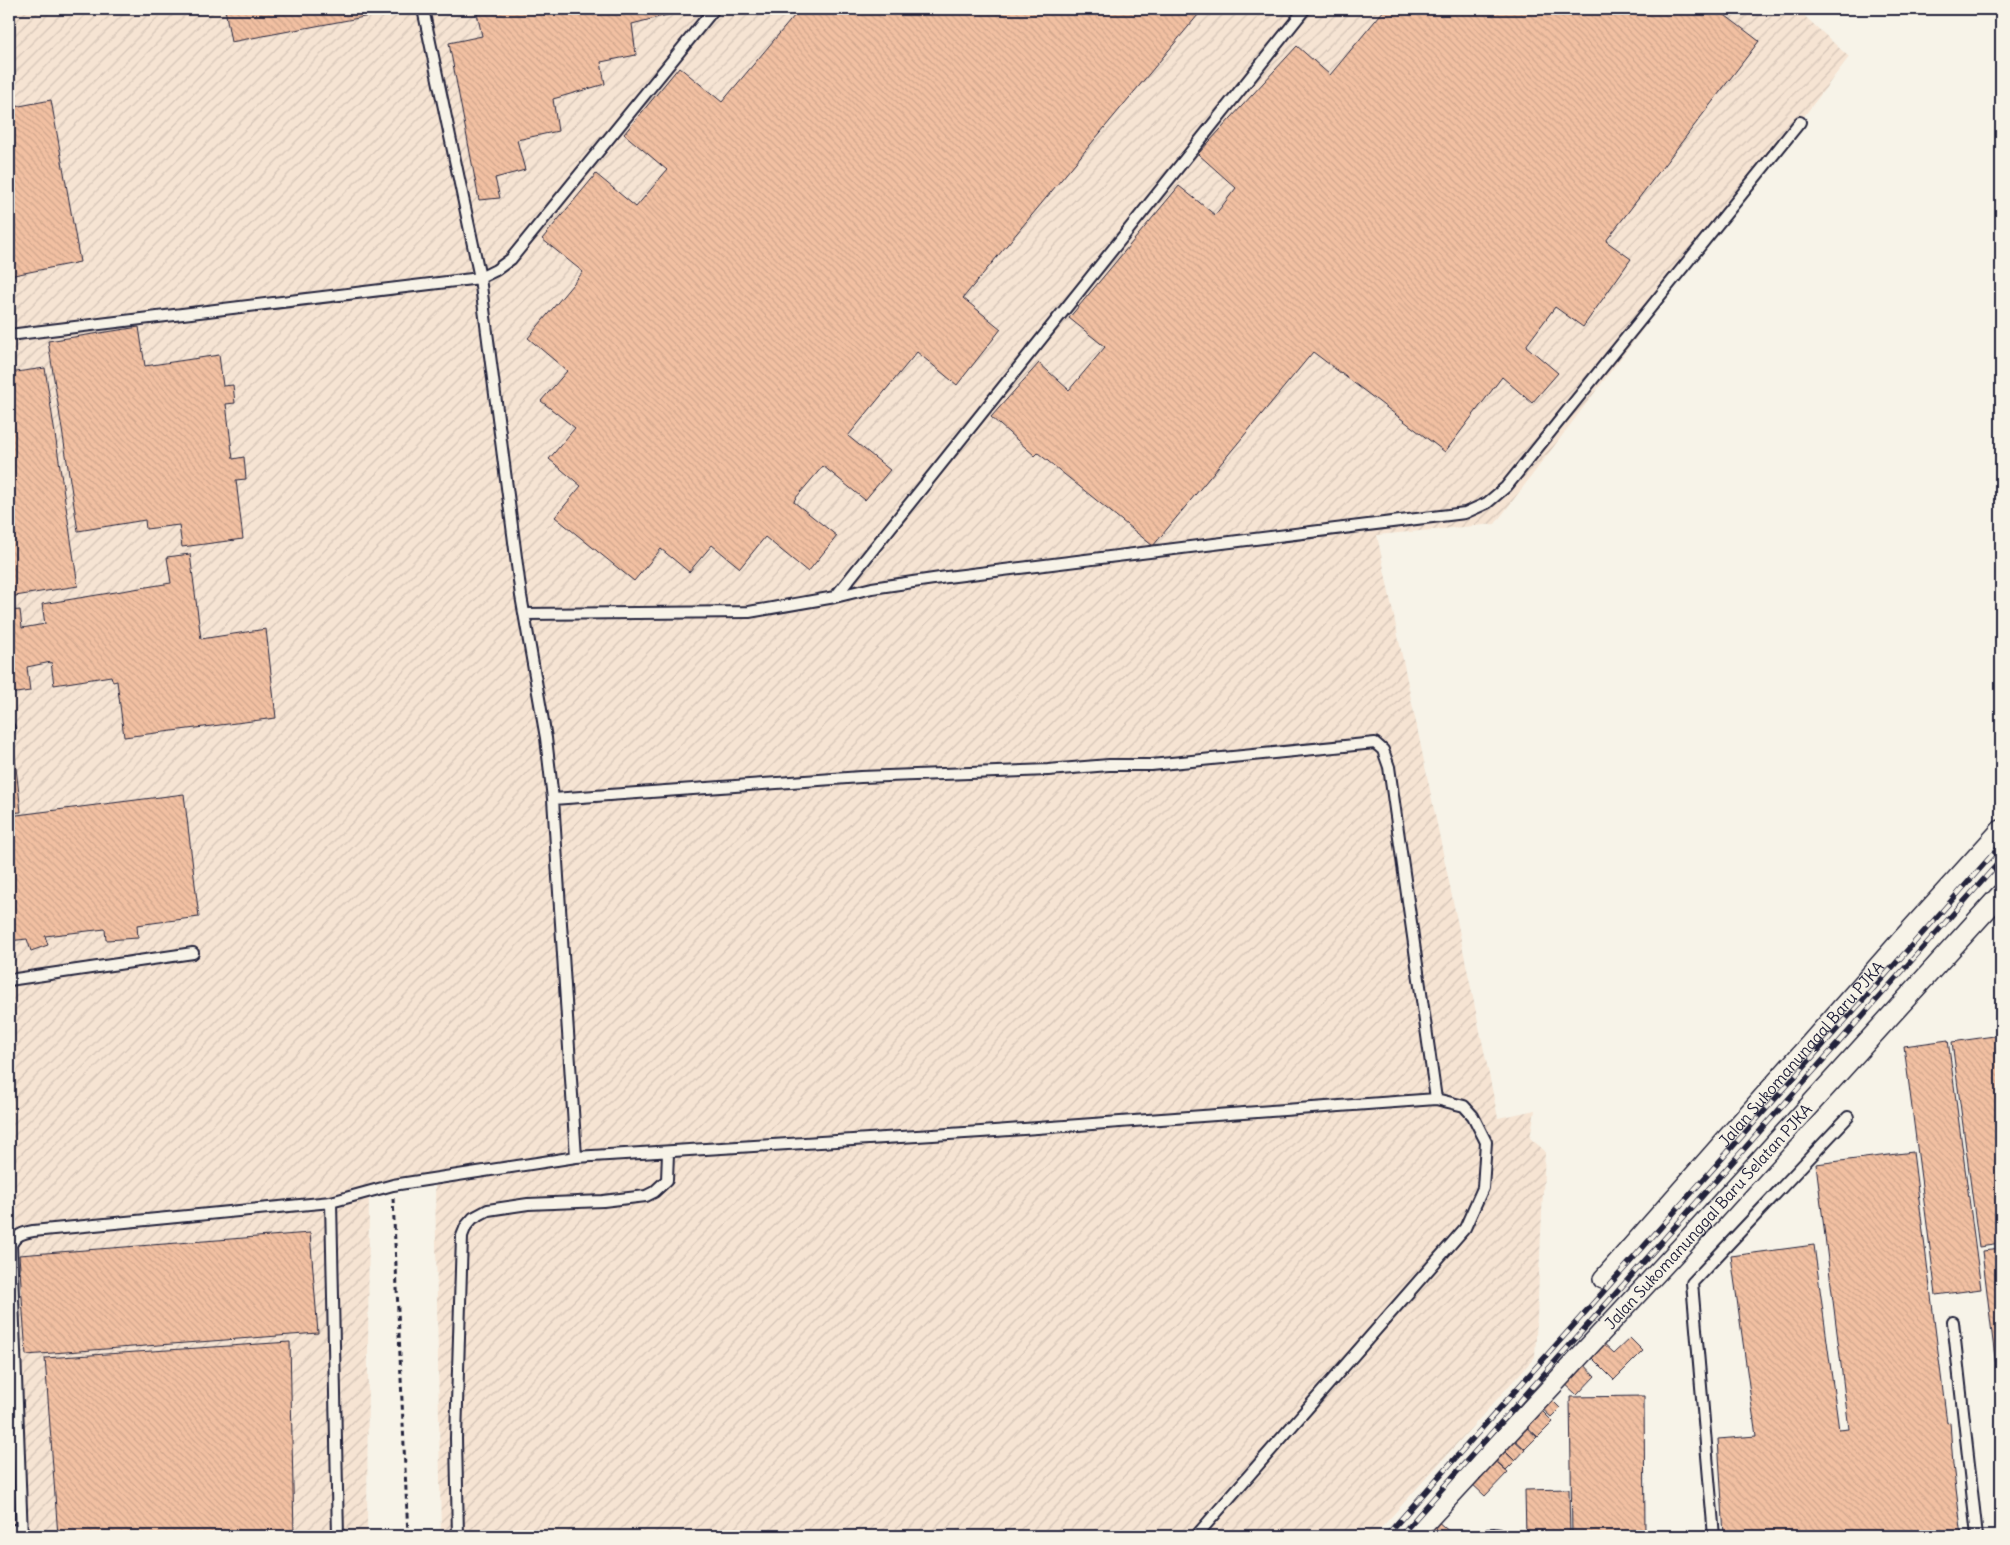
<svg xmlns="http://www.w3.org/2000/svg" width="2010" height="1545" font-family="Delius,sans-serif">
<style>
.industrial{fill:url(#industrial-furrows)}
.building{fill:url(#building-back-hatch);stroke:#22223b}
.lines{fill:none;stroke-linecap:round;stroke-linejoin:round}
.lane-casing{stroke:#22223b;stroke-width:14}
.street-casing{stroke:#22223b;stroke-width:22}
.path{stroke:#22223b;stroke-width:3;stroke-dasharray:5 4;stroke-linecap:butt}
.lane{stroke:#f7f3e8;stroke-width:10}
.street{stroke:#f7f3e8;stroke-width:19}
.rail-casing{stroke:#22223b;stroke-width:5.5}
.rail{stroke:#f7f3e8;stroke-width:4;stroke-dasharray:11;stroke-linecap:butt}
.labels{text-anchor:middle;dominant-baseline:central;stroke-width:4.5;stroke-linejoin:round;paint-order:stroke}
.street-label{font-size:16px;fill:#22223b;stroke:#f7f3e8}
</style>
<defs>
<pattern id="industrial-furrows" width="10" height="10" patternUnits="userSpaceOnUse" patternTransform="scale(1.25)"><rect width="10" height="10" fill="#f6e4d3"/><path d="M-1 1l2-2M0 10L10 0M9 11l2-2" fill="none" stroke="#d3c3b6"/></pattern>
<pattern id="building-back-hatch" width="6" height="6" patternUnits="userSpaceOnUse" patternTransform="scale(1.25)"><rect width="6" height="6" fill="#f2c0a2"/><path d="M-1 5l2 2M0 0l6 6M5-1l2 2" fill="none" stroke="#cfa58c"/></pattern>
</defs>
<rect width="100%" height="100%" fill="#f7f3e8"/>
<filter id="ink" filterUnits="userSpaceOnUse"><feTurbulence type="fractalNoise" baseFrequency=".02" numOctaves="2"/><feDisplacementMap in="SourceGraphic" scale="10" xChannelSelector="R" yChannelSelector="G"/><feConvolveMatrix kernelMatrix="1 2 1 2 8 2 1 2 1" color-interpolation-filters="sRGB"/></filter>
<g filter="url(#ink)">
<path class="industrial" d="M 9,9 L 1797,9 L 1849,57 L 1495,524 L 1377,535 L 1498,1118 L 1535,1110 L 1530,1138 L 1545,1151 L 1535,1357 L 1374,1536 L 441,1536 L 435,1183 L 369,1190 L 367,1536 L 9,1536 Z"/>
<path class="building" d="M 225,9 L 396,9 L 396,11 L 231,42 Z
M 476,9 L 670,9 L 671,14 L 632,24 L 636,55 L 601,62 L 605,84 L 553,99 L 558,131 L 517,140 L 525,170 L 495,178 L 500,198 L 479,200 L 449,43 L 482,36 Z
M 800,9 L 1203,9 L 963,298 L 1001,329 L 957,385 L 917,352 L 848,436 L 890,470 L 865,500 L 823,466 L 795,499 L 794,502 L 837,536 L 808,572 L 765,537 L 740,568 L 712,545 L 689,572 L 661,549 L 634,581 L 555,517 L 581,486 L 549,459 L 575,428 L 541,401 L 567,371 L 528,338 L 583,272 L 542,239 L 596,174 L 636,207 L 667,170 L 624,134 L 679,67 L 722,102 Z
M 1385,9 L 1717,9 L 1759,41 L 1606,241 L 1631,259 L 1583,327 L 1555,307 L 1526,346 L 1558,373 L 1532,403 L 1502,377 L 1445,452 L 1313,352 L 1153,546 L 1038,453 L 1035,456 L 991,417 L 1039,363 L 1069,390 L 1105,347 L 1069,318 L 1179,186 L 1215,215 L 1236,188 L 1198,154 L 1297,46 L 1330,75 Z
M 51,100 L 80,262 L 9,276 L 9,108 Z
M 139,327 L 145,366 L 219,355 L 223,386 L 233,385 L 235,403 L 226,404 L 233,459 L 244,457 L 246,479 L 236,480 L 243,539 L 182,547 L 179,525 L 146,529 L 145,520 L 78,531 L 48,341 Z
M 45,368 L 78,586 L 9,597 L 9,373 Z
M 190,554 L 201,639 L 266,629 L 276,718 L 124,737 L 117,681 L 113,682 L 111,676 L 54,685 L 51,662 L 27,667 L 30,691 L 9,694 L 9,611 L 20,610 L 22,628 L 45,624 L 42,604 L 171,583 L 167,557 Z
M 9,732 L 12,732 L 21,812 L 9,813 Z
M 184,794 L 199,917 L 137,925 L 138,938 L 106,940 L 105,929 L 45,936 L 48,945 L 31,951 L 27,939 L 9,941 L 9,816 Z
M 2001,1035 L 2001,1244 L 1979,1247 L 1952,1042 Z
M 1948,1040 L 1981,1289 L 1936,1295 L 1904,1046 Z
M 1913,1152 L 1947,1423 L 1950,1422 L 1953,1465 L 1962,1536 L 1724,1536 L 1718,1439 L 1756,1436 L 1731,1256 L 1814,1245 L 1839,1430 L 1849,1429 L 1816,1164 Z
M 310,1233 L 318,1333 L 26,1355 L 19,1255 Z
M 2001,1249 L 2001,1408 L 1982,1251 Z
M 1630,1338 L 1643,1351 L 1614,1380 L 1587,1353 L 1600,1340 L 1614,1353 Z
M 290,1342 L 294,1536 L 58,1536 L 45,1358 Z
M 1581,1361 L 1595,1376 L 1577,1395 L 1562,1381 Z
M 1548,1396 L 1560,1408 L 1551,1417 L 1539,1406 Z
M 1644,1396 L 1645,1536 L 1572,1536 L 1570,1397 Z
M 1538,1407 L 1553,1422 L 1538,1437 L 1523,1423 Z
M 1525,1426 L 1537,1437 L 1525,1449 L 1513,1438 Z
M 1512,1438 L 1525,1450 L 1515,1461 L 1502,1448 Z
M 1501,1448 L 1515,1461 L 1506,1470 L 1492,1457 Z
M 1492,1458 L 1508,1472 L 1485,1496 L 1470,1482 Z
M 1569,1489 L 1570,1536 L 1526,1536 L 1525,1490 Z
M 1436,1520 L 1452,1534 L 1450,1536 L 1423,1536 Z"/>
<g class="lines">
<defs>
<path id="lane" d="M 9,335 L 480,278 L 496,270 L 511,259 L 714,9
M 835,597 L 1305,9
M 524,614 L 749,612 L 835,597 L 872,588 L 947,577 L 1465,513 L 1487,503 L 1506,487 L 1800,122
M 9,729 L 9,728
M 553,799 L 861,777 L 1048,770 L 1109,765 L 1151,765 L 1375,743 L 1383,750 L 1389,767 L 1436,1099
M 9,980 L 193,953
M 576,1157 L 981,1132 L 1436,1099 L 1464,1106 L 1473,1116 L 1486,1142 L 1483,1188 L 1465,1228 L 1196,1536
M 331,1202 L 338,1536
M 1953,1322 L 1977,1536
M 9,1531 L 22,1529
M 22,1536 L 11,1245 C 16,1235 22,1233 33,1231 L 331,1202 L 393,1185 L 576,1157 L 553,799 L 546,738 L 521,596 L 480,278 L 423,9
M 458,1536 L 456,1438 L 462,1236 L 466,1226 L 473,1218 L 488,1210 L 528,1204 L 603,1201 L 646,1196 L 654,1192 L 667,1180 L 668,1153
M 1486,1536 C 1491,1533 1499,1534 1504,1536
M 1714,1536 L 1692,1283 L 1848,1117"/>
<g id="street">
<path id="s1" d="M 1603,1279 L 1902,939 L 2001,830"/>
<path id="s2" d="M 1413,1536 L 1680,1248 L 2001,894"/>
</g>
</defs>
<use href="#lane" class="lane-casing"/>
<use href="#street" class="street-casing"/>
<path class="path" d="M 393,1198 L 408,1536"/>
<use href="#lane" class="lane"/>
<use href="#street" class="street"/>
<defs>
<path id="rail" d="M 1386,1536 L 2001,845
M 1400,1536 L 2001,860"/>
</defs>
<use href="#rail" class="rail-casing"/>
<use href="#rail" class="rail"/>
</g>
</g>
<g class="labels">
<g class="street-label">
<text stroke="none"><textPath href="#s1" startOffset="300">Jalan Sukomanunggal Baru PJKA</textPath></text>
<text stroke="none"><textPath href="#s2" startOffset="435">Jalan Sukomanunggal Baru Selatan PJKA</textPath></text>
</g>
</g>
<rect width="2010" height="1545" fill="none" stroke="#f7f3e8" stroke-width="30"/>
<rect x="15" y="15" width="1980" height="1515" fill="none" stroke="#22223b" stroke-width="2" filter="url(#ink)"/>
</svg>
